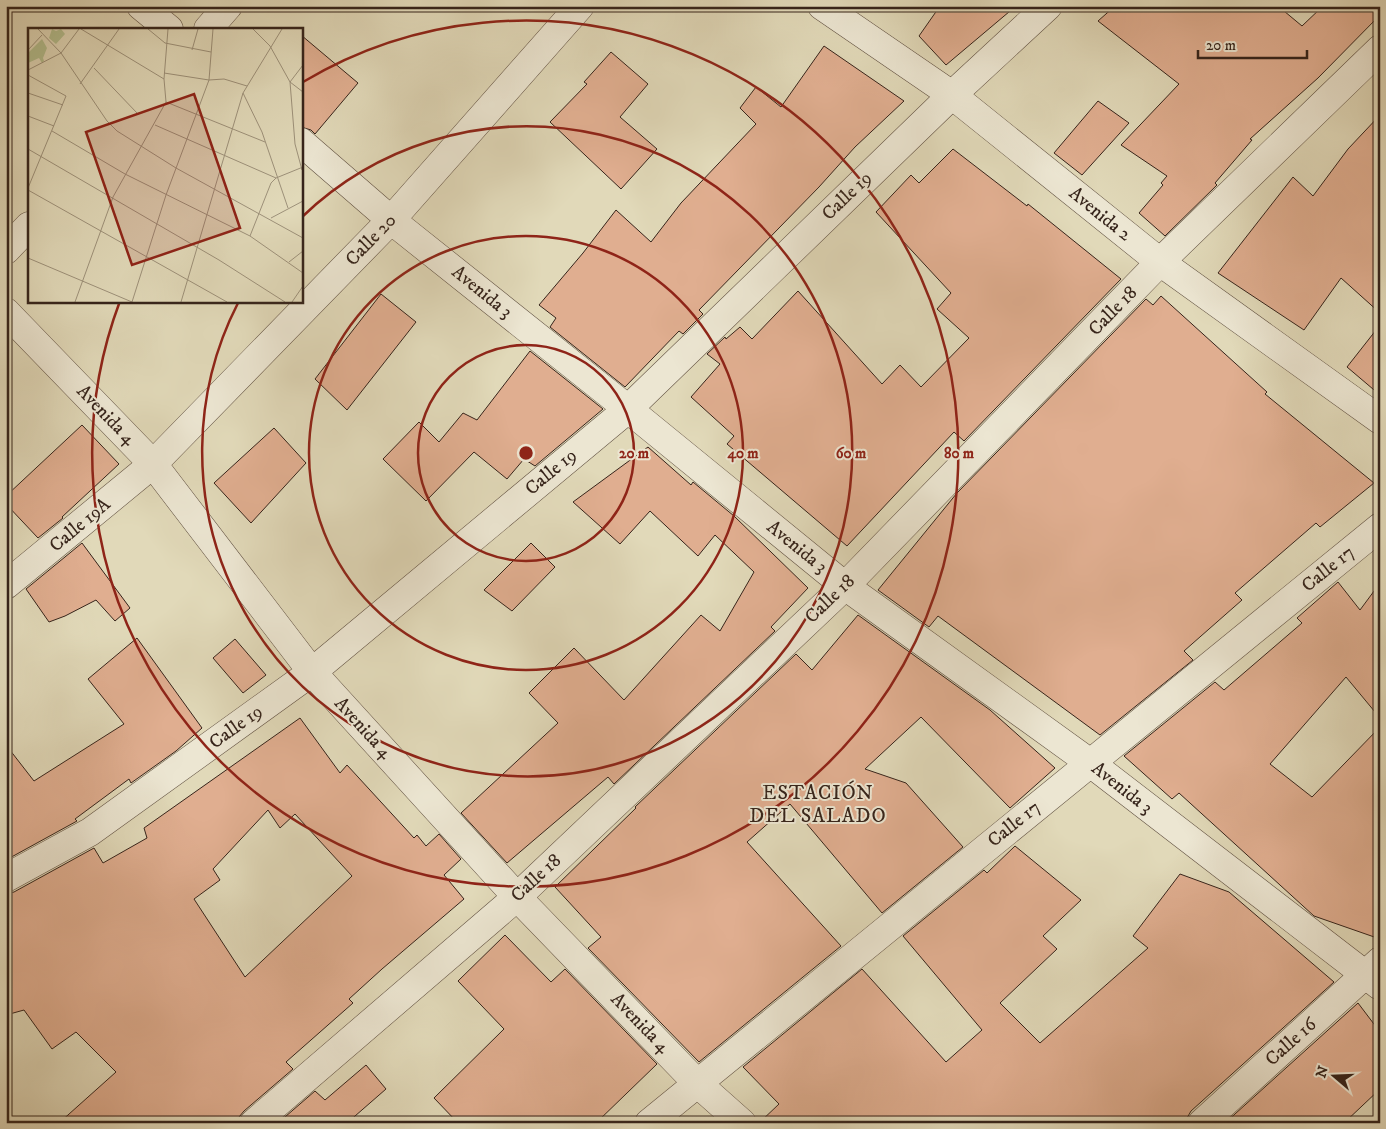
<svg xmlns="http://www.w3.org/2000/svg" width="1386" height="1129" font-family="'IM FELL DW Pica',serif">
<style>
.building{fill:#e0ae90;stroke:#36241b;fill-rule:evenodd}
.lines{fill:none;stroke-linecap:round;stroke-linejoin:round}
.pedestrian-casing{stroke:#615142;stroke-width:29}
.minor-casing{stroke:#615142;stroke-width:29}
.tertiary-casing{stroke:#615142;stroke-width:29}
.pedestrian{stroke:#ece6d2;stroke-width:28}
.minor{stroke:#ece6d2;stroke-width:28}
.tertiary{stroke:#ece6d2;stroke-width:28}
.ring{fill:none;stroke:#8f2418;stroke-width:2.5}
.labels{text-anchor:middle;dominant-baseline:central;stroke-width:4;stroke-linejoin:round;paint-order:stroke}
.street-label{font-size:19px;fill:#36241b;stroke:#ece6d2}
.neighbourhood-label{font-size:20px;letter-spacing:1px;fill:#36241b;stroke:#ece6d2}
.inset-road{fill:none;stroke:#9d917a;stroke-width:1}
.view{fill:#8f2418;fill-opacity:0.15;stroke:#8f2418;stroke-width:2.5}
.inset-edge{fill:none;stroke:#36241b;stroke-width:2.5}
.centre{fill:#8f2418;stroke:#ece6d2;stroke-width:2.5}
.ring-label{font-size:15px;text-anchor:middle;font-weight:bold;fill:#8f2418;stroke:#ece6d2;stroke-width:4;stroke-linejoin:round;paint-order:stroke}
</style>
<rect width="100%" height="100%" fill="#e1d9b9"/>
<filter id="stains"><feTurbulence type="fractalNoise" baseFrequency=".004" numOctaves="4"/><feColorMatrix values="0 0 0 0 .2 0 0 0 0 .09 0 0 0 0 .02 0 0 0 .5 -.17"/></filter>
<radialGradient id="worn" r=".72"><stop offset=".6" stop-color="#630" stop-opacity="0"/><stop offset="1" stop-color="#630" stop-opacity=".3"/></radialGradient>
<path class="building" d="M 940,6 L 1016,6 L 946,65 L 919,36 Z
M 1115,6 L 1278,6 L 1302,26 L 1323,6 L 1380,6 L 1380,15 L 1318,78 L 1250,139 L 1252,140 L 1215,183 L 1217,185 L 1165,236 L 1139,213 L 1163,185 L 1161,183 L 1167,176 L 1121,145 L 1179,84 L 1098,21 Z
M 301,35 L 358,83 L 315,134 L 311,130 L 301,127 Z
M 824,46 L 904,101 L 855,147 L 819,187 L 699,310 L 703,314 L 683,334 L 679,331 L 625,387 L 550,327 L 556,318 L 539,305 L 583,253 L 616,210 L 651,242 L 681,203 L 756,124 L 740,108 L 756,87 L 781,107 Z
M 611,52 L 648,84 L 620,117 L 657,149 L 621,189 L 550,122 L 587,84 L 584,82 Z
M 1098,101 L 1129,123 L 1082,175 L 1054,153 Z
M 1380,115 L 1380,313 L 1341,278 L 1304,330 L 1218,273 L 1293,177 L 1313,196 L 1348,149 Z
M 953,149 L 1027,206 L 1028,204 L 1121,279 L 964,441 L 954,432 L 847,546 L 727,444 L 734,436 L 691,397 L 720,364 L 707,354 L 725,337 L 726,339 L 740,327 L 752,339 L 798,291 L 882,384 L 900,365 L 921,387 L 969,338 L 937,309 L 951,293 L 876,212 L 911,175 L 919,183 Z
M 381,294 L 416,322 L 347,410 L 315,379 Z
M 1161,296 L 1267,392 L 1265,394 L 1374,483 L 1320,527 L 1316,523 L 1235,593 L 1242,600 L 1184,651 L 1193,660 L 1100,735 L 938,616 L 929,627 L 878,590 L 957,493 L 1146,299 L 1153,305 Z
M 1380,325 L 1380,395 L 1347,367 Z
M 530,351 L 603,409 L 535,466 L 524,459 L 507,479 L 474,452 L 426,501 L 383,459 L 419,422 L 439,442 L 463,413 L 477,420 Z
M 82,425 L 119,464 L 62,517 L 63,518 L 38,538 L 6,504 L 6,496 Z
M 274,428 L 306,463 L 251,523 L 214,483 Z
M 648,447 L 691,485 L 693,482 L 734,516 L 808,588 L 771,627 L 775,631 L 614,784 L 608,777 L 507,863 L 461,813 L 558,723 L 529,693 L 574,648 L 624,700 L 701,615 L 720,631 L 754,572 L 715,535 L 698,556 L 650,511 L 620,544 L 573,502 Z
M 82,543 L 130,608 L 115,621 L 96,600 L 65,616 L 49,622 L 26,589 Z
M 531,543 L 555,567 L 512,611 L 484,590 Z
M 1338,582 L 1360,610 L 1380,583 L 1380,718 L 1346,677 L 1270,764 L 1312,797 L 1380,727 L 1380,939 L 1314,916 L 1179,793 L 1172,799 L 1124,756 L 1215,682 L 1224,690 L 1302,623 L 1297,618 Z
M 858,615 L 990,710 L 1055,768 L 1010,808 L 921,717 L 865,769 L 906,783 L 963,847 L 882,913 L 790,804 L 747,842 L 841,946 L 699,1062 L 588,948 L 601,937 L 555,887 L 636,808 L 635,807 L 796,654 L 812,670 Z
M 137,638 L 202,728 L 176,751 L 131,783 L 129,779 L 75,819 L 77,821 L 6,860 L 6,745 L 34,781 L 124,724 L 88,679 Z
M 235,639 L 266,675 L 243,693 L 213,658 Z
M 300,718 L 340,773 L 347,765 L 414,838 L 417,835 L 426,846 L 439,834 L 461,859 L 444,875 L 464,899 L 382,969 L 349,999 L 353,1003 L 286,1062 L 293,1069 L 244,1111 L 239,1117 L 239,1123 L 59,1123 L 116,1072 L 76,1032 L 52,1049 L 24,1010 L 6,1015 L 6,894 L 14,892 L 94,848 L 103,863 L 147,838 L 144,828 ZM 268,810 L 280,828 L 295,814 L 352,876 L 245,977 L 194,899 L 220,880 L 213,869 Z
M 1015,846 L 1081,900 L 1043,936 L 1057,949 L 1000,1003 L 1040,1043 L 1148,948 L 1133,936 L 1180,874 L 1229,892 L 1334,982 L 1191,1111 L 1187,1118 L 1187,1123 L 759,1123 L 779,1104 L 743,1067 L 862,969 L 946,1062 L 982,1030 L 903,936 L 984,870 L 987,873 Z
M 505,935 L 551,982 L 565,969 L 657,1064 L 596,1123 L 458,1123 L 434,1098 L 504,1029 L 458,981 Z
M 1358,1003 L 1380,1032 L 1380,1089 L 1344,1123 L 1225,1123 Z
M 366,1065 L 386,1089 L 347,1123 L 278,1123 L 315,1091 L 325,1100 Z"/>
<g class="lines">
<defs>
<path id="pedestrian" d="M 6,585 L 153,464"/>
<path id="minor" d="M 141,6 L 169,29
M 208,29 L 228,6
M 301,142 L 391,220 L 628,409 L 845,586 L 1089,762 L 1380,986
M 6,250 L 29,226
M 6,312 L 153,464 L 312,672 L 517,897 L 697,1083 L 742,1123
M 153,464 L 391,220 L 580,6
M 6,878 L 90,832 L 312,672 L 628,409 L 952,95 L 1048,6
M 254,1123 L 517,897 L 845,586 L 1160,262 L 1380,49
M 649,1123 L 1380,527
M 1202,1123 L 1380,961"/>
<path id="tertiary" d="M 822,6 L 952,95 L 1160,262 L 1380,420"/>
</defs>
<use href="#pedestrian" class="pedestrian-casing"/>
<use href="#minor" class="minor-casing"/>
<use href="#tertiary" class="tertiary-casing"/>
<use href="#pedestrian" class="pedestrian"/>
<use href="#minor" class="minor"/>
<use href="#tertiary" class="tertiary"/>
</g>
<g class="ring">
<circle cx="526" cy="453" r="108"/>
<circle cx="526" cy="453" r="217"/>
<path d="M302 217A325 325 0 1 1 238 303"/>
<path d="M303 82A433 433 0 1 1 120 301"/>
</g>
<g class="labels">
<g class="street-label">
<text transform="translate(847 196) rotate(-44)">Calle 19</text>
<text transform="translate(1100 214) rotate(39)">Avenida 2</text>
<text transform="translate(371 240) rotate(-46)">Calle 20</text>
<text transform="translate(482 292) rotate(39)">Avenida 3</text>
<text transform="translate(1113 311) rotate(-46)">Calle 18</text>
<text transform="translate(106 415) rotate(46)">Avenida 4</text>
<text transform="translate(551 472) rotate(-40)">Calle 19</text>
<text transform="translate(80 525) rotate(-40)">Calle 19A</text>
<text transform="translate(797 547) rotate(39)">Avenida 3</text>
<text transform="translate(1328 569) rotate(-39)">Calle 17</text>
<text transform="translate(830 599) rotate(-44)">Calle 18</text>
<text transform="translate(236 727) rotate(-36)">Calle 19</text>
<text transform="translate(363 728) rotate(48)">Avenida 4</text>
<text transform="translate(1122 788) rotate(38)">Avenida 3</text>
<text transform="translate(1014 824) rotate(-39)">Calle 17</text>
<text transform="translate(536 878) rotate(-43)">Calle 18</text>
<text transform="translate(640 1023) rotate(46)">Avenida 4</text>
<text transform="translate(1291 1042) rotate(-42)">Calle 16</text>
</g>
<g class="neighbourhood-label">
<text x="818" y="793">ESTACIÓN<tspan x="818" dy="23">DEL SALADO</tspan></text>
</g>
</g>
<g transform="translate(28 28)">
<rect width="275" height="275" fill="#e1d9b9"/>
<path d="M 24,1 L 28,3 L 33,1 L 37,6 L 28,16 L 21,10 ZM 14,11 L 19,20 L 15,30 L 16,33 L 14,35 L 11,30 L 0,35 L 0,25 Z" fill="#b4bf8f"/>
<path class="inset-road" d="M 10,1 L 33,25 L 79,93 L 89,103 L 148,140 L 275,210M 53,1 L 136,51M 120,1 L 137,15 L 183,24M 225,1 L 242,18 L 262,54 L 267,116 L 274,142M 0,22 L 14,7M 164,22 L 170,1M 66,40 L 109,85M 0,42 L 33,25 L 51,1M 136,45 L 181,52 L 196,51 L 219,58M 0,47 L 38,68 L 0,160M 262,54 L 275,37M 262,54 L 275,64M 52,56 L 91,1M 0,65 L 35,77M 215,65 L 234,104 L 260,180M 138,74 L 237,114M 0,88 L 26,98M 127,97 L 248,150 L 275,139M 24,103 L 97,146 L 222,208 L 275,245M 0,121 L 191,232 L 257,274M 0,162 L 199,274M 243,190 L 275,173M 222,208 L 243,155 L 248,150M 0,230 L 104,274M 261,234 L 275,223M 47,274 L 85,169 L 138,74 L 136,51 L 140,1M 104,274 L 138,167 L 181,52 L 185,1M 153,274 L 215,65 L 254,1M 264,274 L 275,258"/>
<path class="view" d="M 166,66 L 212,200 L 104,237 L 58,104 Z"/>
<rect width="275" height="275" class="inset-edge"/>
</g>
<circle cx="526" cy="453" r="8" class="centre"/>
<g class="ring-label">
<text x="634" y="458">20 m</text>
<text x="743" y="458">40 m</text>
<text x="851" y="458">60 m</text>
<text x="959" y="458">80 m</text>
</g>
<rect width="1386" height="1129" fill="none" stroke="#e1d9b9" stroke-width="25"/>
<rect x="8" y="8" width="1371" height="1114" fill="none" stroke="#36241b" stroke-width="2.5"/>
<rect x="12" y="12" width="1361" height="1104" fill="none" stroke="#36241b"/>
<g transform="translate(1334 1076) rotate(289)" stroke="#ece6d2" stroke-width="4" paint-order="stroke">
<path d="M0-4L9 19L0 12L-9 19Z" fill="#36241b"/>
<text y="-8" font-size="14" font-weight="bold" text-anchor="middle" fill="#36241b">N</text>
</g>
<path d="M1198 50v8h109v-8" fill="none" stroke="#36241b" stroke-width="2.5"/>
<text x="1206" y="50" font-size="15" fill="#36241b" stroke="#ece6d2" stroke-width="4" paint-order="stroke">20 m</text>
<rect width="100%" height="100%" filter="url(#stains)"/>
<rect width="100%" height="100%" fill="url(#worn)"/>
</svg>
